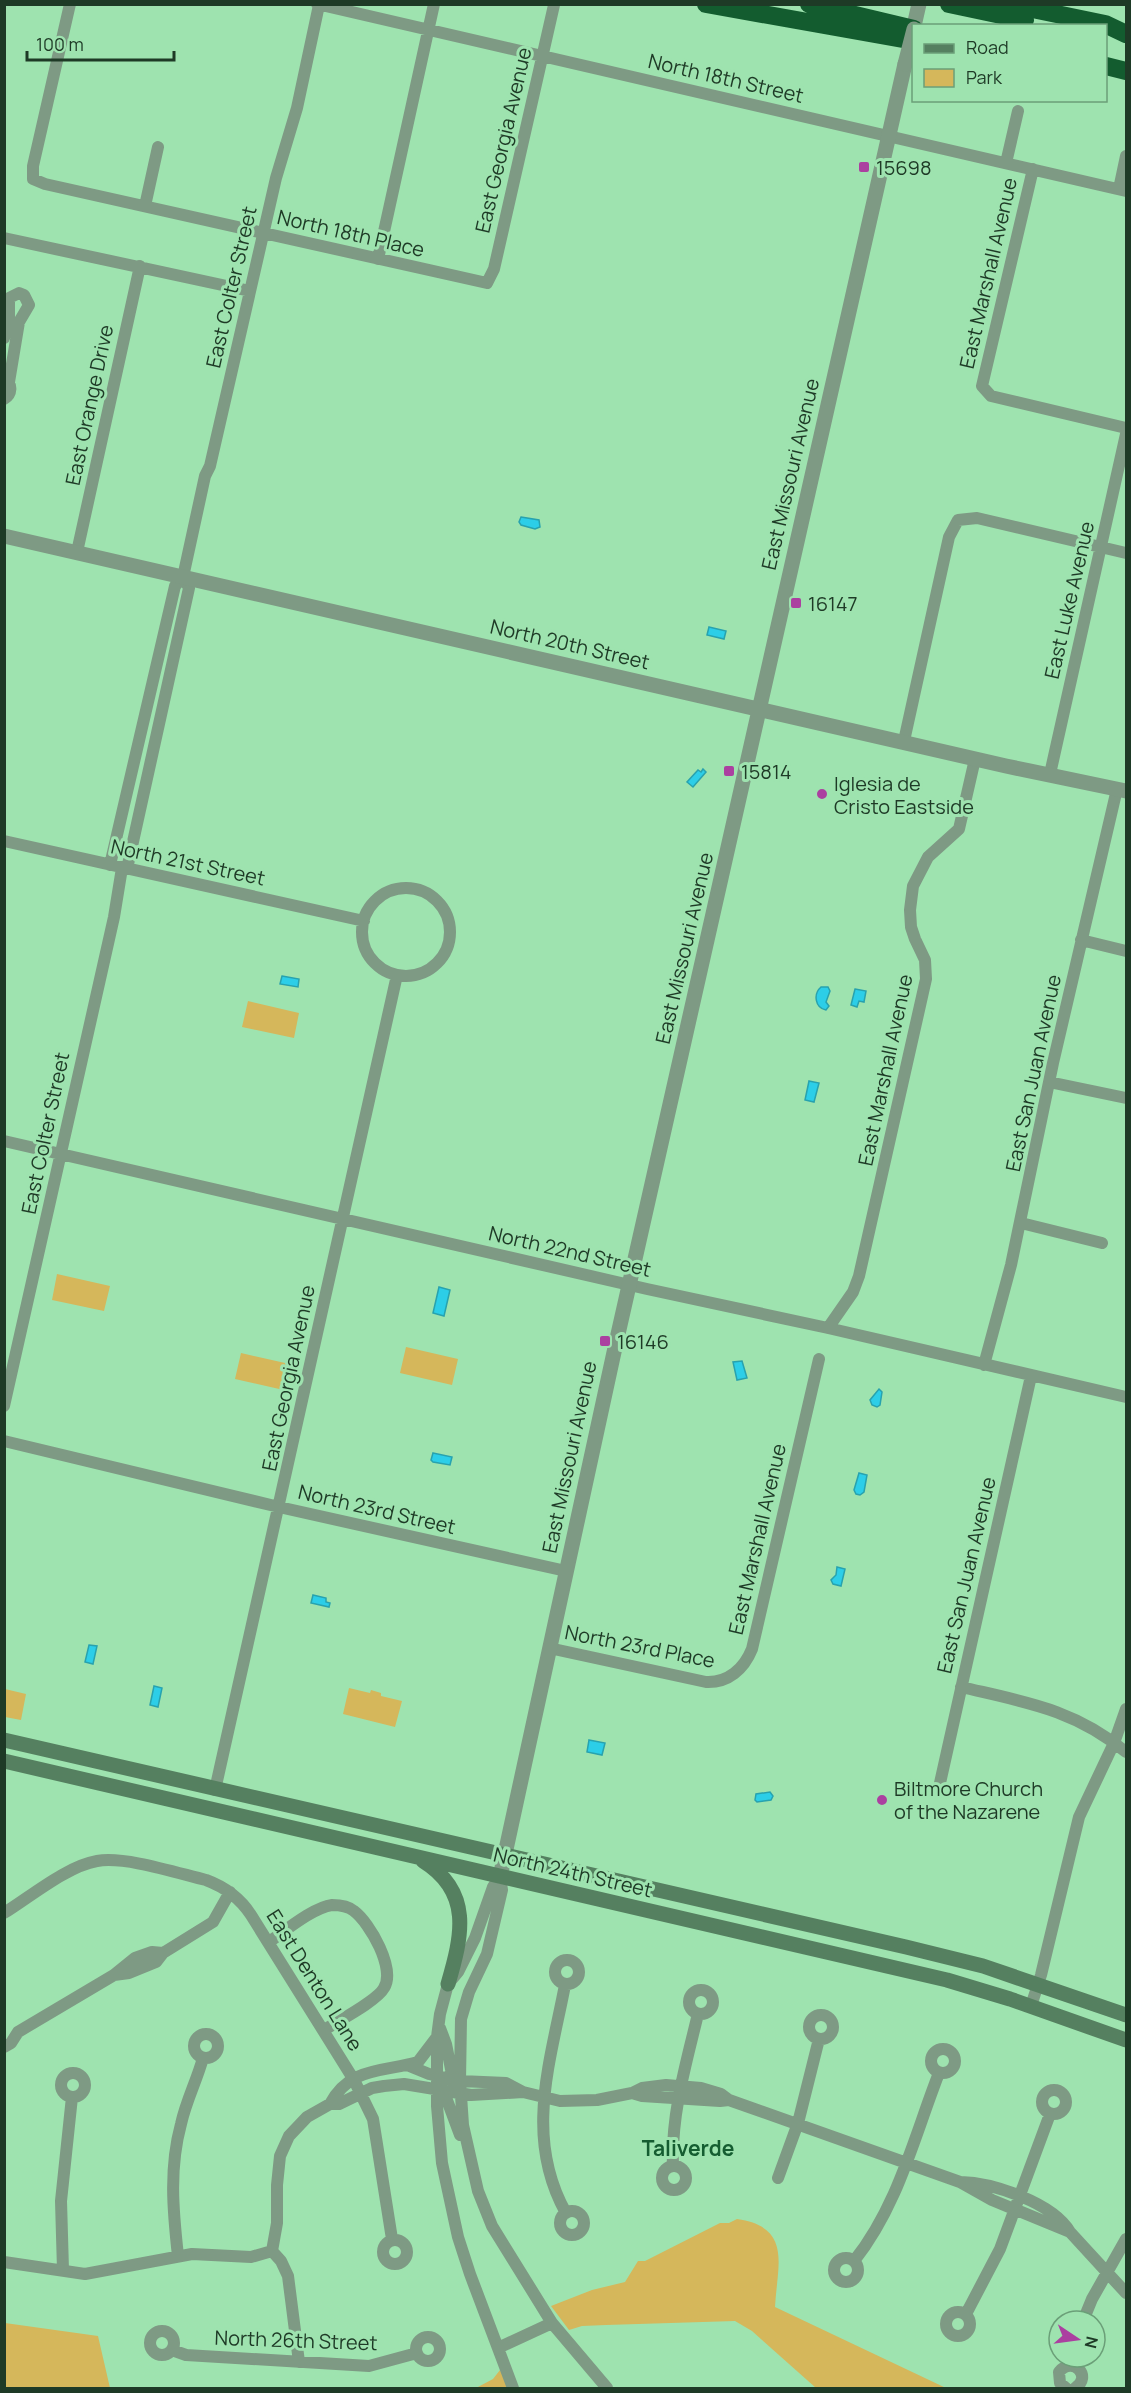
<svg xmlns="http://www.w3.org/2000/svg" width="1131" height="2393" font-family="Manrope,sans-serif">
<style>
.green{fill:#d5b75b}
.water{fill:#2ccee8;stroke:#28a2ae;stroke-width:1.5}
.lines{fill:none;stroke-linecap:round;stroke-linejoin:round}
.minor{stroke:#7e9a84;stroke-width:12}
.tertiary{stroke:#7e9a84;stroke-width:15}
.secondary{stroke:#558060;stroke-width:15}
.motorway{stroke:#135c2f;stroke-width:18}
.tertiary-bridge{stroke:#7e9a84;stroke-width:15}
.poi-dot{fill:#ab40a0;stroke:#9ee3af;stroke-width:2}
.labels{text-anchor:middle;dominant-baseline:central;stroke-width:6;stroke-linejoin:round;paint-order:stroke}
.street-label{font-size:20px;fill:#1e3a26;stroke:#9ee3af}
.poi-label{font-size:20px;fill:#1e3a26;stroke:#9ee3af;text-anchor:start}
.neighbourhood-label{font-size:21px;font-weight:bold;fill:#155d31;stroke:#9ee3af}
</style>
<rect width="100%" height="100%" fill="#9ee3af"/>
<path class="green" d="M 248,1001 L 299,1013 L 294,1038 L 242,1027 Z
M 57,1274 L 110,1286 L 104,1311 L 52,1300 Z
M 406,1347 L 458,1359 L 452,1385 L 400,1373 Z
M 241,1353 L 294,1365 L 288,1391 L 235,1379 Z
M 349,1688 L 370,1693 L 371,1690 L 381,1693 L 381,1696 L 402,1701 L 395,1727 L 343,1714 Z
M 5,1689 L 26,1694 L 21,1720 L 5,1717 Z
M 737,2219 C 793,2227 777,2266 775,2307 L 946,2388 L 816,2388 L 752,2331 L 735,2321 L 606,2325 L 582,2326 L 569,2330 L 551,2306 L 592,2290 L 625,2282 L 638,2261 L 645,2261 L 720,2223 L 729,2223 Z
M 5,2323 L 98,2336 L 110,2388 L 5,2388 Z
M 500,2370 L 509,2388 L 476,2388 L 493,2379 Z"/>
<path class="water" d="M 521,517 L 539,520 L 540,527 L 535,529 L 521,525 L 519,522 Z
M 709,627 L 726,631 L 724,639 L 707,635 Z
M 703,769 L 706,772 L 693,787 L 687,782 L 698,770 L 701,772 Z
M 282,976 L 299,979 L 298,987 L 280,984 Z
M 821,987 L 828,987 L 830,991 L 826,1002 L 829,1006 L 826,1010 C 815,1008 813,994 821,987 Z
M 855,989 L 866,991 L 864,1002 L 859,1001 L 857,1007 L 851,1005 Z
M 809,1081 L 819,1083 L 814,1102 L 805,1100 Z
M 439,1287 L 450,1290 L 444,1316 L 433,1313 Z
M 742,1361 L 747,1378 L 737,1380 L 733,1362 Z
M 879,1389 L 882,1392 L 880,1405 L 877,1407 L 872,1405 L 870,1400 Z
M 433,1453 L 452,1457 L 450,1465 L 433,1462 L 431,1460 Z
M 859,1473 L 867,1475 L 864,1492 L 860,1495 L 856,1494 L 854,1490 Z
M 837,1567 L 845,1569 L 841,1586 L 833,1584 L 831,1580 L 836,1575 Z
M 313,1595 L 326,1598 L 326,1602 L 330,1603 L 329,1607 L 311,1603 Z
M 89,1645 L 97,1646 L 93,1664 L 85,1662 Z
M 154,1686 L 162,1688 L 158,1707 L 150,1705 Z
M 589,1740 L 605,1743 L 602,1755 L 587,1752 Z
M 770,1792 L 773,1796 L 771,1800 L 757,1802 L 755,1800 L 756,1794 Z"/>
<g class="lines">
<path class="minor" d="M 70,4 L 33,166 L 33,179 L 45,184 L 487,283 L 494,269 L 554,5
M 317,4 L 1126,191
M 1006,163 L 1018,111
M 1033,169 L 982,386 L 991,396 L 1126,428
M 1119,189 L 1126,156
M 145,206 L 158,147
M 4,238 L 250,291
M 378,259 L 434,4
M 4,338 L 9,319 L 9,298 L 19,293 L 24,295 L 29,305 L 19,322 L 9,382
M 4,379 C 13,384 12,394 4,399
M 77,552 L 140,266
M 904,741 L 949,537 L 958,520 L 977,518 L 1126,553
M 1050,774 L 1126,434
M 4,841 L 364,921
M 110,865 L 175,586 L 183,577 L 205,476 L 210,466 L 276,178 L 297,108 L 319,5
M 127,869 L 189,588 L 183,577
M362 932a44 44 0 1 1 88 0a44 44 0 1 1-88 0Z
M 1081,940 L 1126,951
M 1049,1082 L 1126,1098
M 4,1141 L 647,1289 L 828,1328 L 1126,1397
M 1021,1223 L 1102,1243
M 828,1328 L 853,1292 L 859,1276 L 926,979 L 925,960 L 915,939 L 911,927 L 910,910 L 913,886 L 928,857 L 959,829 L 975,759
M 984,1365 L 1011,1265 L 1053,1063 L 1117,789
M 4,1406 L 114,917 L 122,868
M 4,1441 L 279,1507 L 566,1571
M 549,1648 L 706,1682 C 728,1683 744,1669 752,1649 L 819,1359
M 961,1687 C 1025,1702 1074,1709 1126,1752
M 940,1783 L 1031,1376
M 215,1790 L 397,975
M 500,1877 L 502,1890 L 487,1954 L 469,1992 L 461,2019 L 460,2081 L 463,2125 L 478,2191 L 492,2226 L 552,2323 L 607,2388
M 500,1877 L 493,1887 L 475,1938 L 458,1972 L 448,1984 L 440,2014 L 437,2037 L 437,2106 L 442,2163 L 458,2237 L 470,2274 L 513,2388
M 4,1913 C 30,1897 67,1866 97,1861 C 125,1856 177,1873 206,1880 C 225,1887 240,1898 251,1915 L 354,2080 L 373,2119 L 392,2239
M 269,1942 C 285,1931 314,1907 332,1905 C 340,1905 348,1906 354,1911 C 370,1923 396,1969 384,1988 C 377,2001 338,2021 324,2030
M555 1972a12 12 0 1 1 24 0a12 12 0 1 1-24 0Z
M 114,1975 L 129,1973 L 156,1962 L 163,1953 L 213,1922 L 230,1892
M 565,1985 C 550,2063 524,2138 566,2213
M689 2002a12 12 0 1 1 24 0a12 12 0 1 1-24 0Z
M 1031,2006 L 1041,1975 L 1079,1817 L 1114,1743 L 1126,1709
M809 2027a12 12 0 1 1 24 0a12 12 0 1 1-24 0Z
M 440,2028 L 446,2044 L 454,2084
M194 2046a12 12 0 1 1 24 0a12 12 0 1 1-24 0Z
M 4,2047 L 11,2043 L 18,2032 L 114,1975 L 135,1958 L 152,1952 L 163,1953
M931 2061a12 12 0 1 1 24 0a12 12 0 1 1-24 0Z
M 407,2065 L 429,2074 L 460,2081 L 506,2083 L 523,2092 L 560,2101 L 597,2100 L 632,2093 L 642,2088 L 666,2085 L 701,2088 L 721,2094 L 729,2100 L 960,2182 L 992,2200 L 1070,2232
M61 2085a12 12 0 1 1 24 0a12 12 0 1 1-24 0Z
M 441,2084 L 460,2135
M1042 2102a12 12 0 1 1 24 0a12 12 0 1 1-24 0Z
M 632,2093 L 642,2096 L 720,2101 L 729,2100
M 330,2104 C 350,2066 385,2072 418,2062 L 437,2037
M662 2178a12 12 0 1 1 24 0a12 12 0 1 1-24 0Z
M 673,2166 C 671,2114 686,2064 698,2014
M 778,2178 L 798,2123 L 819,2039
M 961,2182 C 994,2183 1053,2203 1070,2232 L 1126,2293
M560 2223a12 12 0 1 1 24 0a12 12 0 1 1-24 0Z
M383 2252a12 12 0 1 1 24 0a12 12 0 1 1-24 0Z
M 272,2251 L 277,2223 L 277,2185 L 280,2156 L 289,2136 L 307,2117 L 330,2104 L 339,2104 L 372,2088 L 384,2086 L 404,2084 L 471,2095 L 523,2092
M 272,2251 L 281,2261 L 288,2276 L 299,2362
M 178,2256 C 173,2211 169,2168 181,2124 C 186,2101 197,2080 203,2058
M834 2270a12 12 0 1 1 24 0a12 12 0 1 1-24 0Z
M 854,2261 C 898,2206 914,2137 939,2073
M 4,2262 L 85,2274 L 192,2254 L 251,2257 L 272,2251
M 63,2270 L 61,2201 L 72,2097
M946 2324a12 12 0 1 1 24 0a12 12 0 1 1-24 0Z
M 966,2314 L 1000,2249 L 1050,2114
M 1083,2321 L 1092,2299 L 1126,2239
M150 2343a12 12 0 1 1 24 0a12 12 0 1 1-24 0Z
M416 2349a12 12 0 1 1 24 0a12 12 0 1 1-24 0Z
M 498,2348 L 552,2323
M 172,2350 L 186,2355 L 369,2366 L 417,2353
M 1066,2388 L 1060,2383 L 1059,2372 C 1073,2355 1093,2377 1075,2388"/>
<path class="tertiary" d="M 914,26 L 919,4
M 4,536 L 1006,766 L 1126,791
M 500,1877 L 616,1343 L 905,64"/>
<path class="secondary" d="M 4,1740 L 906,1947 L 983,1966 L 1126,2015
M 4,1761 L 947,1980 L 1010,1999 L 1126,2040
M 423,1861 C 473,1892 462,1936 448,1984"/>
<path class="motorway" d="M 706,4 L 914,41
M 809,4 L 914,29
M 949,4 L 1025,20
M 1008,4 L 1105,24 L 1126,34
M 1106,66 L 1126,71"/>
<path class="tertiary-bridge" d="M 905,64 L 914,29"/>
</g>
<g class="poi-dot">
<rect x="858" y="161" width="12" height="12" rx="3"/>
<rect x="790" y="597" width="12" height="12" rx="3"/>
<rect x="723" y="765" width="12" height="12" rx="3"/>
<circle cx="822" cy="794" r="6"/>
<rect x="599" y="1335" width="12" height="12" rx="3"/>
<circle cx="882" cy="1800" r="6"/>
</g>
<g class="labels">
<g class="street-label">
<text transform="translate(726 78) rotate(13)">North 18th Street</text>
<text transform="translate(503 140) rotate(-77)">East Georgia Avenue</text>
<text transform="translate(351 233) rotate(13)">North 18th Place</text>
<text transform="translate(988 273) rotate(-77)">East Marshall Avenue</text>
<text transform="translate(231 287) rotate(-77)">East Colter Street</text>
<text transform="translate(89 405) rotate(-78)">East Orange Drive</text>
<text transform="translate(790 474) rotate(-77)">East Missouri Avenue</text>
<text transform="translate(1069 600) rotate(-77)">East Luke Avenue</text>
<text transform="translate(570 644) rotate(13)">North 20th Street</text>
<text transform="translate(188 862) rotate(12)">North 21st Street</text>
<text transform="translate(684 948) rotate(-77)">East Missouri Avenue</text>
<text transform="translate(885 1070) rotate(-78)">East Marshall Avenue</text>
<text transform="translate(1033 1073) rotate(-78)">East San Juan Avenue</text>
<text transform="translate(45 1133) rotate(-78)">East Colter Street</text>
<text transform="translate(570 1251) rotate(13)">North 22nd Street</text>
<text transform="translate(288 1378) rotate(-78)">East Georgia Avenue</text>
<text transform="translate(569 1457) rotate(-78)">East Missouri Avenue</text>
<text transform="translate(377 1509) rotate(13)">North 23rd Street</text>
<text transform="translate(757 1539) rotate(-77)">East Marshall Avenue</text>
<text transform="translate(966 1575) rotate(-77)">East San Juan Avenue</text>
<text transform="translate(640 1646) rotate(11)">North 23rd Place</text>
<text transform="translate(573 1872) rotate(13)">North 24th Street</text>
<text transform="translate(315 1980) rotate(58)">East Denton Lane</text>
<text transform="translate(296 2340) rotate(2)">North 26th Street</text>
</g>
<g class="poi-label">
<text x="876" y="167">15698</text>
<text x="808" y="603">16147</text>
<text x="741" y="771">15814</text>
<text x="834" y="783">Iglesia de<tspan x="834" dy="23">Cristo Eastside</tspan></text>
<text x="617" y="1341">16146</text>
<text x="894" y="1788">Biltmore Church<tspan x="894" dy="23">of the Nazarene</tspan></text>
</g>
<g class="neighbourhood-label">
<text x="688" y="2148">Taliverde</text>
</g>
</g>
<rect width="1131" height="2393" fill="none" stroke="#1e3a26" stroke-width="12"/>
<rect x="912" y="24" width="195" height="78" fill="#9ee3af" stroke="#6b9f78" stroke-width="1.5"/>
<rect x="924" y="44" width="30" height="9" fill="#558060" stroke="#6b9f78" stroke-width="1.5"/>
<text x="966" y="54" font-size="18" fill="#1e3a26">Road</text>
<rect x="924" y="69" width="30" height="18" fill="#d5b75b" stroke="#6b9f78" stroke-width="1.5"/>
<text x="966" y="84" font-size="18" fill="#1e3a26">Park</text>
<g transform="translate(1077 2339) rotate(103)"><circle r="28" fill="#9ee3af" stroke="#6b9f78" stroke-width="1.5"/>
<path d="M0-4.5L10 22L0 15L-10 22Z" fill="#ab40a0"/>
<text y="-9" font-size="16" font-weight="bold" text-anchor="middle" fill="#1e3a26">N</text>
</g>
<path d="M27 51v9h147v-9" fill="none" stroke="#1e3a26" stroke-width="3"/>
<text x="36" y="51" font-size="18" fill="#1e3a26" stroke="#9ee3af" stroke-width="4.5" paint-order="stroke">100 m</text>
</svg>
